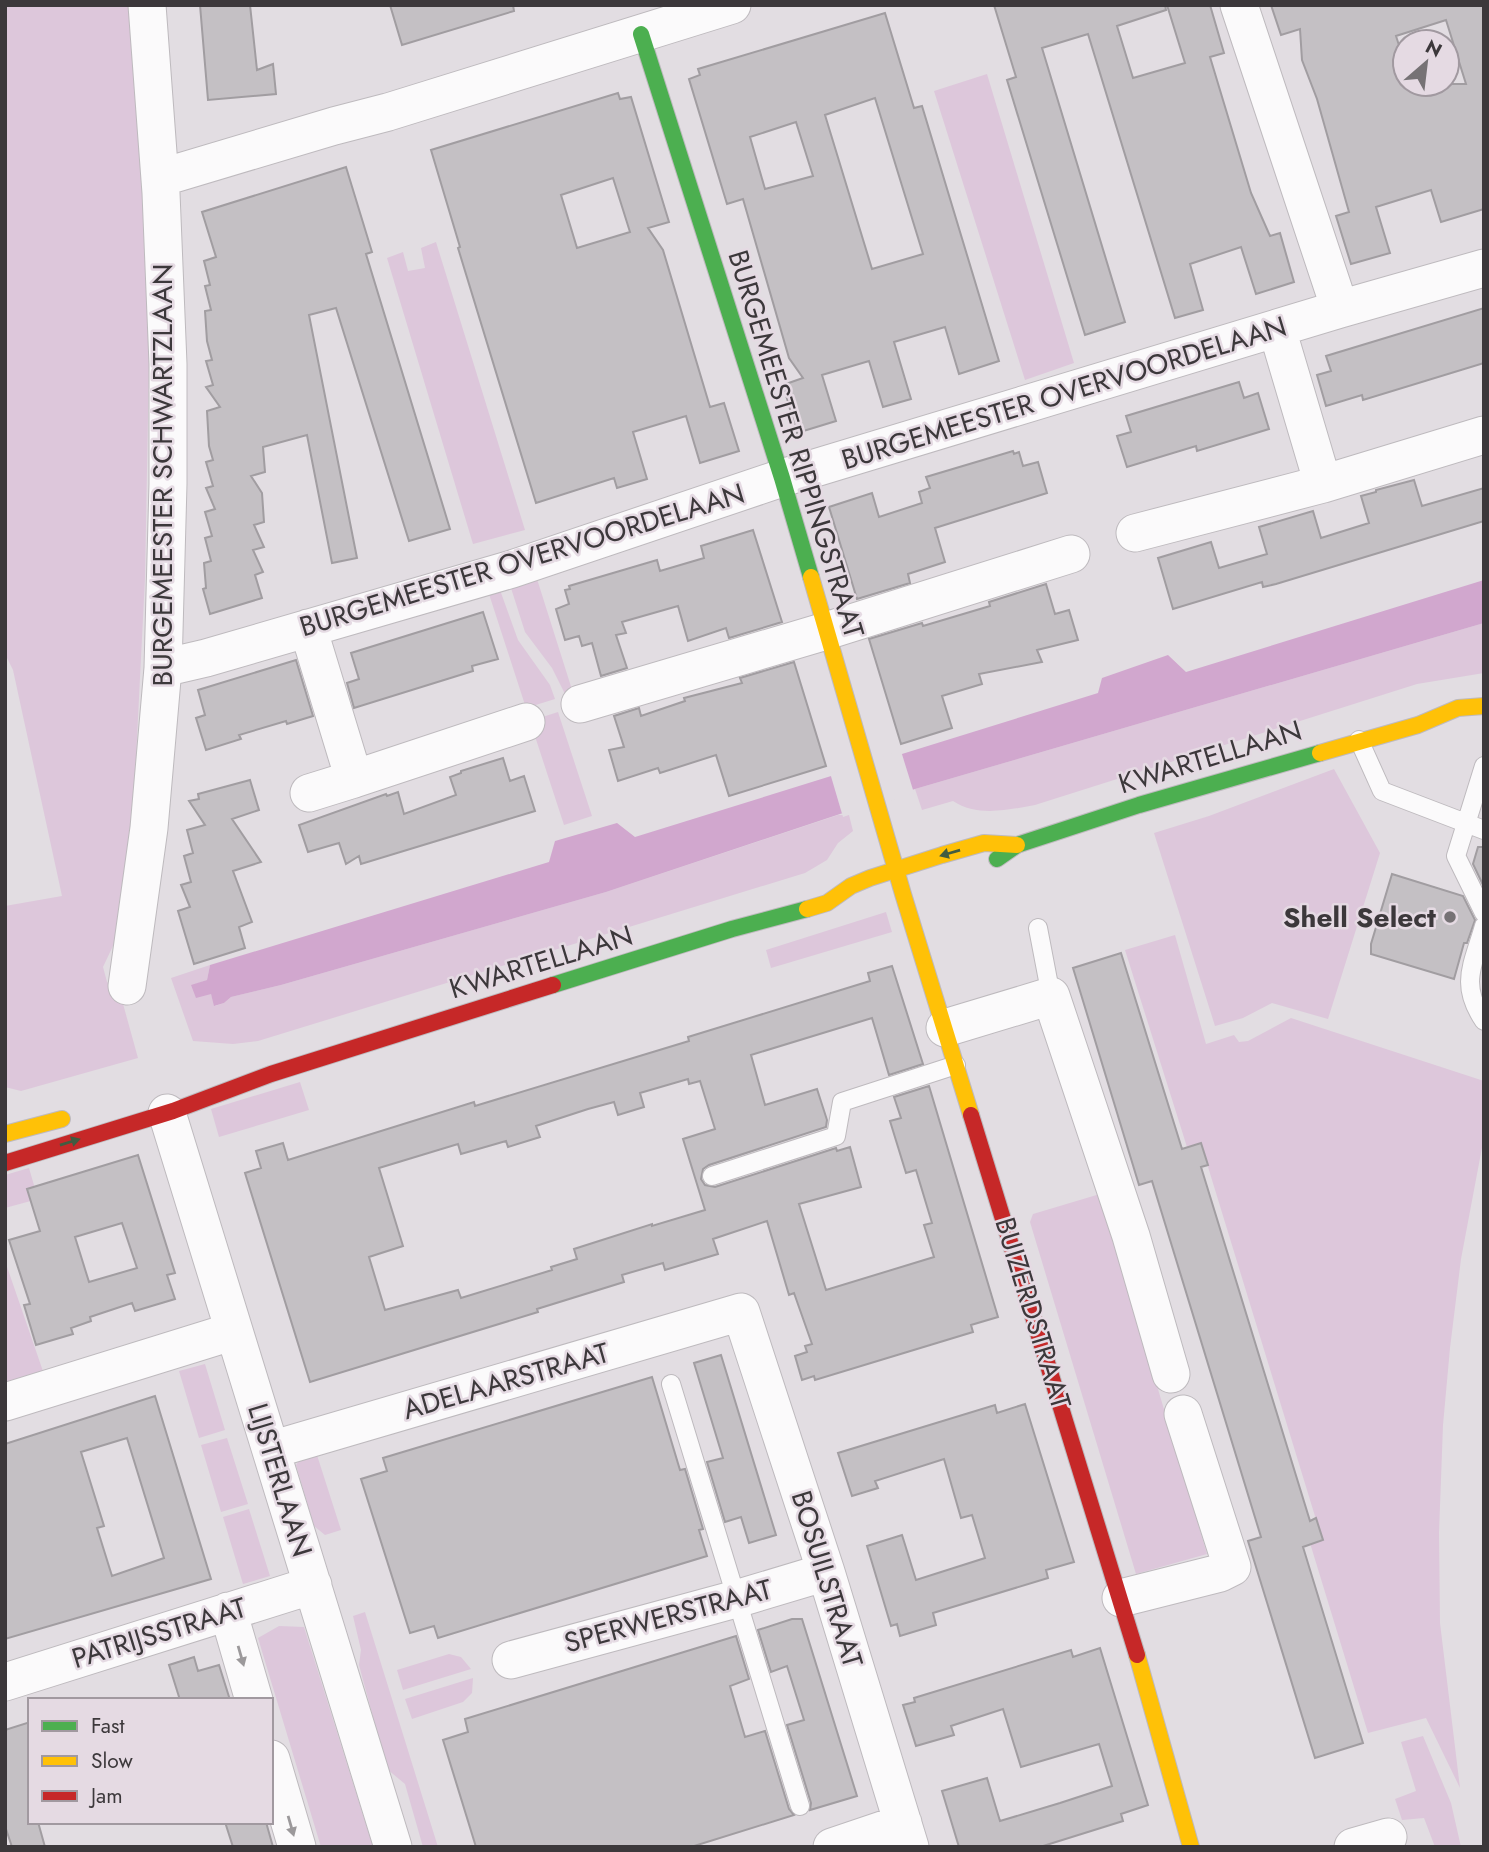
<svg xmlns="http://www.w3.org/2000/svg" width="1489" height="1852" font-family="Jost,sans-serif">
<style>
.green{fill:#ddc7db}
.water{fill:#d1a7ce}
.pier{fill:#e2dde2}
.building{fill:#c4c0c4;stroke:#a19da1;stroke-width:2;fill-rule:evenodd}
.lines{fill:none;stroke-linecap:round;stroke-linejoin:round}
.lane-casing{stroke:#bebabe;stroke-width:20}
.street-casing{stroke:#bebabe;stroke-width:39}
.fast-casing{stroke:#bebabe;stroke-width:18}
.slow-casing{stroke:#bebabe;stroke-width:18}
.jam-casing{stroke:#bebabe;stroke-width:18}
.lane{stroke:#fbfafb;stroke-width:18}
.street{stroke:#fbfafb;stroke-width:37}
.fast{stroke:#4caf50;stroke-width:16}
.slow{stroke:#ffc107;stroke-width:16}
.jam{stroke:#c62828;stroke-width:16}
.oneway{fill:#415c41}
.oneway2{fill:#9c999b}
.poi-dot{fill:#767275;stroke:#e5dae3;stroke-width:2.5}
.labels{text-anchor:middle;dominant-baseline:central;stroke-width:5;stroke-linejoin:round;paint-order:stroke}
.street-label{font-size:28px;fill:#3c383b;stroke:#e5dae3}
.poi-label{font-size:28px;font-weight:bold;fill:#3c383b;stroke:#e5dae3;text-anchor:end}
</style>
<rect width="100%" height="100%" fill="#e2dde2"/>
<path class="green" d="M 5,5 L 128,5 L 144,163 L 150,308 L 145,578 L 133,818 L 120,931 L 103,967 L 107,982 L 120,993 L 138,1058 L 21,1091 L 5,1087 L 5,906 L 62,896 L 13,670 L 5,654 Z
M 987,74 L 1074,363 L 1025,380 L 934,91 Z
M 436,242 L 525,530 L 473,544 L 387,258 L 403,252 L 408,271 L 425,268 L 421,248 Z
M 537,579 L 574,696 L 567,698 L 552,668 L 525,632 L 511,588 Z
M 500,590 L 518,640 L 550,685 L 555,699 L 526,708 L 489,594 Z
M 1484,623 L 1484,673 L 1417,684 L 1035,805 C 1008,810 977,817 953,801 L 922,810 L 915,789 Z
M 558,712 L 592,816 L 564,825 L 530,721 Z
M 1334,769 L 1380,853 L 1328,1019 L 1272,1003 L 1243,1018 L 1215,1026 L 1154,833 L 1209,816 Z
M 838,815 L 849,815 L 853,831 L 838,843 L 827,860 L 805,873 L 258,1041 L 233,1044 L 193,1041 L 171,978 L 210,965 L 207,980 L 191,986 L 211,994 L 215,1006 L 224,1003 L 231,997 L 281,985 L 606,892 Z
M 886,912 L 892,932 L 771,968 L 766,950 Z
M 1175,935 L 1206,1044 L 1234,1035 L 1239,1042 L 1248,1041 L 1291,1018 L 1484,1081 L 1484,1137 L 1461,1259 L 1450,1348 L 1443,1425 L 1439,1533 L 1440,1623 L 1460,1788 L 1426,1718 L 1368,1733 L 1310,1543 L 1322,1539 L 1201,1144 L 1187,1147 L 1125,950 Z
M 300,1082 L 309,1110 L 219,1137 L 211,1109 Z
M 29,1168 L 38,1199 L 5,1208 L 5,1175 Z
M 1100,1194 L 1207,1554 L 1136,1574 L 1030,1222 L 1033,1214 Z
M 5,1261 L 45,1377 L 5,1388 Z
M 205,1364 L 225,1430 L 199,1438 L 179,1371 Z
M 227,1438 L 248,1504 L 221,1512 L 201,1445 Z
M 316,1452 L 341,1530 L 325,1535 L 314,1526 L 296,1465 L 303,1456 Z
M 249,1509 L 270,1576 L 243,1584 L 223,1517 Z
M 365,1612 L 438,1847 L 423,1847 L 405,1784 L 387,1769 L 359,1665 L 361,1650 L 353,1616 Z
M 279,1626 L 304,1627 L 373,1847 L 321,1847 L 258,1638 Z
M 449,1654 L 461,1657 L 471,1669 L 403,1690 L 397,1670 Z
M 473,1678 L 472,1693 L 463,1702 L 412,1719 L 405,1699 Z
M 1423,1736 L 1451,1803 L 1461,1847 L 1435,1847 L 1424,1818 L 1402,1820 L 1395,1799 L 1416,1791 L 1401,1742 Z"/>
<path class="water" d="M 1484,580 L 1484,623 L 915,789 L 606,892 L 281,985 L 231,997 L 224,1003 L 214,1006 L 211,994 L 196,998 L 191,985 L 207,980 L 210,965 L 549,862 L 555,841 L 617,823 L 635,837 L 1098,693 L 1102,678 L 1168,655 L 1186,672 Z"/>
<path class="pier" d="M 901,751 L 914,793 L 843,817 L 830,773 Z"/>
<path class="building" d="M 200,5 L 250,5 L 257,70 L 273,64 L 276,94 L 208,100 Z
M 390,5 L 513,5 L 514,11 L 402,45 Z
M 994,5 L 1165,5 L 1166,10 L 1117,26 L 1133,78 L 1185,63 L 1167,5 L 1210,5 L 1224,53 L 1210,57 L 1251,193 L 1270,236 L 1280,233 L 1294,282 L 1256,294 L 1241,247 L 1190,264 L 1203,310 L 1175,318 L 1088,34 L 1042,48 L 1125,322 L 1085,335 L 1007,80 L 1016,77 Z
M 1271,5 L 1484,5 L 1484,209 L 1441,222 L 1431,190 L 1376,207 L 1390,253 L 1351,264 L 1336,216 L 1349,212 L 1317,99 L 1302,60 L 1300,29 L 1281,35 ZM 1446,20 L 1466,84 L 1405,84 L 1405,64 L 1396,36 Z
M 885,13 L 914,108 L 922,106 L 999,361 L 959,374 L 945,327 L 894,342 L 911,399 L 883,407 L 869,361 L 822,375 L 836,421 L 797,433 L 783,385 L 803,378 L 789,358 L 743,199 L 727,204 L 689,79 L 700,75 L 698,69 ZM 875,98 L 923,254 L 872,269 L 825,115 ZM 796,122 L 813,176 L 765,189 L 750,137 Z
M 618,93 L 620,99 L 631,97 L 669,222 L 648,228 L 663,250 L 710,407 L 724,403 L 739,451 L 700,463 L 686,416 L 633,432 L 647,479 L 617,488 L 614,478 L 536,503 L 458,248 L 460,247 L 431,150 ZM 613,178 L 630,232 L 577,248 L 561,195 Z
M 346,167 L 372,252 L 366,254 L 450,529 L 409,541 L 336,308 L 309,315 L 357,558 L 332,563 L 307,435 L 263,447 L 265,472 L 251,476 L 262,493 L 264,522 L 254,525 L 264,547 L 253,550 L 263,572 L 255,575 L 262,598 L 210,614 L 203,589 L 206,588 L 204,563 L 211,561 L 205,538 L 212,536 L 205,512 L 215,509 L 206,488 L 213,486 L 206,462 L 213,460 L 209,446 L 207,411 L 220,407 L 206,387 L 213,385 L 206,361 L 212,360 L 207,341 L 205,311 L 211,310 L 205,286 L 210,285 L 204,261 L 216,257 L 202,212 Z
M 1484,308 L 1484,363 L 1363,400 L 1362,395 L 1326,406 L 1317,375 L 1331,371 L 1326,356 Z
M 1239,382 L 1244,398 L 1258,393 L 1269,429 L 1197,451 L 1196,446 L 1127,467 L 1117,436 L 1131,432 L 1126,416 Z
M 1013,451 L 1014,454 L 1019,452 L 1023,466 L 1038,462 L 1047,493 L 935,528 L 945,562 L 908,574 L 910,583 L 857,599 L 829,507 L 872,493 L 879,517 L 922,503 L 919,492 L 930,488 L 926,477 Z
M 1414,480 L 1422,506 L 1484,488 L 1484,521 L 1276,584 L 1263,587 L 1262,582 L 1173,609 L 1158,558 L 1211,542 L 1219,568 L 1267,554 L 1259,527 L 1313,511 L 1321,538 L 1369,523 L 1361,496 L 1376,492 L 1376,490 Z
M 753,530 L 782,622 L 729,638 L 726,628 L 688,641 L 678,606 L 622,622 L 626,633 L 616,635 L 627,668 L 601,676 L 592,643 L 582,646 L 579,636 L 565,640 L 556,609 L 569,604 L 565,590 L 570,589 L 569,586 L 657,560 L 660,571 L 704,558 L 701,546 Z
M 1046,584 L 1055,614 L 1069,610 L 1078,640 L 1037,650 L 1042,662 L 979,674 L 982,684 L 942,696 L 952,728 L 901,744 L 869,639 L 922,623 L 923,626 L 990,606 L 989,602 Z
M 483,612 L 498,659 L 472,666 L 473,671 L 354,708 L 347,683 L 359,679 L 351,653 Z
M 296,660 L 313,716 L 287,724 L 286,721 L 239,735 L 241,739 L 206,750 L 196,718 L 205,715 L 198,690 Z
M 794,662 L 826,766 L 729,796 L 716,755 L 660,773 L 658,768 L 618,781 L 609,750 L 624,747 L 614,716 L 639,708 L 641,716 L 685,701 L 684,698 L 742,683 L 740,678 Z
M 503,758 L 510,781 L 524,776 L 535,811 L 361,864 L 359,856 L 346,864 L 339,843 L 308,852 L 299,825 L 386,794 L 387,796 L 398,792 L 404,814 L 456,795 L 450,777 L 461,773 L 461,771 Z
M 250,780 L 259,810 L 232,819 L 261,862 L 233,871 L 252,922 L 239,927 L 245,948 L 194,964 L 178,911 L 190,907 L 181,885 L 191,882 L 184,856 L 193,853 L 187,830 L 205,825 L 189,801 L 199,799 L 198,794 Z
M 1478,847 L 1484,847 L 1484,887 L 1473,864 Z
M 1392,874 L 1463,896 L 1475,920 L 1467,943 L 1464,943 L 1454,979 L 1371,954 L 1371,944 Z
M 1121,953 L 1182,1149 L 1201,1143 L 1208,1165 L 1201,1167 L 1310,1521 L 1316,1518 L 1323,1540 L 1303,1547 L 1363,1743 L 1315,1758 L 1248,1541 L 1261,1537 L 1152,1181 L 1139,1185 L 1073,968 Z
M 892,966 L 923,1064 L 889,1075 L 872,1018 L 751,1055 L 765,1105 L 817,1089 L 827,1120 L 826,1127 L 709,1165 L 703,1169 L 701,1179 L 705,1185 L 715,1187 L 836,1148 L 837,1151 L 850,1147 L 861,1187 L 799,1204 L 826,1290 L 934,1257 L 924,1225 L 932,1223 L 916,1170 L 906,1173 L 890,1121 L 901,1118 L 894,1097 L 929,1086 L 998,1317 L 971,1325 L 973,1332 L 815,1380 L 814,1376 L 802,1380 L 795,1356 L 807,1352 L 805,1346 L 812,1344 L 794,1293 L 789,1295 L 767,1221 L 713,1239 L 718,1254 L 665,1270 L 663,1263 L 622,1275 L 624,1282 L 537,1309 L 538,1312 L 310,1382 L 245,1173 L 261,1168 L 256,1151 L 283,1143 L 288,1160 L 474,1102 L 475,1106 L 689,1041 L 688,1037 L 870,981 L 868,973 ZM 688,1079 L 689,1084 L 700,1081 L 715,1129 L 683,1139 L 705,1210 L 652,1226 L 652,1224 L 574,1249 L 577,1259 L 551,1267 L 552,1270 L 461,1298 L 458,1290 L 385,1310 L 369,1257 L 403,1246 L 379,1168 L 458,1144 L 461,1154 L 506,1141 L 508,1147 L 540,1137 L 536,1126 L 588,1109 L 614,1102 L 618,1115 L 644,1107 L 640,1093 Z
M 138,1155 L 175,1273 L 167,1275 L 175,1299 L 135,1311 L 132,1303 L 90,1317 L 91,1321 L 71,1328 L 73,1334 L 36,1345 L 24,1305 L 30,1304 L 9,1240 L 40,1231 L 27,1189 ZM 122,1223 L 137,1268 L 89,1282 L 75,1237 Z
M 721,1355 L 776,1535 L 749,1543 L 741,1517 L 725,1522 L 707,1462 L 723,1458 L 694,1363 Z
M 652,1377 L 680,1470 L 685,1469 L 703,1529 L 699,1530 L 707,1556 L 438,1638 L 434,1626 L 410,1633 L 361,1479 L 387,1471 L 383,1458 Z
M 155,1396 L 211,1579 L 5,1639 L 5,1444 ZM 127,1438 L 164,1558 L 112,1576 L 97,1528 L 104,1526 L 81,1452 Z
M 1025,1404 L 1074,1562 L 1046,1570 L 1048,1578 L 933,1613 L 936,1625 L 900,1636 L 897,1624 L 891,1626 L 867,1546 L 902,1535 L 916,1580 L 985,1558 L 972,1515 L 961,1518 L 944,1459 L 875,1481 L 878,1488 L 852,1496 L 838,1453 L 995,1405 L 997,1413 Z
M 792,1619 L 802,1619 L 857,1796 L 810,1810 L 811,1803 L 787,1725 L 804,1720 L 787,1666 L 771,1672 L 758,1630 Z
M 736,1636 L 749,1679 L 730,1686 L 745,1737 L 765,1731 L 789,1809 L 794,1815 L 691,1847 L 476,1847 L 443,1740 L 468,1732 L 465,1719 Z
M 1100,1648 L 1148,1805 L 1121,1814 L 1123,1821 L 1040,1847 L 959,1847 L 942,1791 L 987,1778 L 1000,1821 L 1060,1803 L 1112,1786 L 1099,1744 L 1021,1767 L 1003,1709 L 951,1726 L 954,1735 L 916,1746 L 903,1705 L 915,1702 L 914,1698 L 1071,1650 L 1073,1657 Z
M 194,1657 L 198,1671 L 219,1665 L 230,1700 L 180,1700 L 169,1665 Z
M 30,1722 L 30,1822 L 38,1822 L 45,1847 L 12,1847 L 5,1826 L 5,1730 Z
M 225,1822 L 266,1822 L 273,1847 L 233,1847 Z"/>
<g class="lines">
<defs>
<path id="lane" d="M 1359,740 L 1382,791 L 1484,830
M 1484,766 L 1456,856 L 1484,913
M 1484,926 C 1473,965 1459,984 1484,1021
M 1038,928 L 1051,996
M 712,1176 L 836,1136 L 842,1102 L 956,1065
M 671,1384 L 800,1806"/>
<path id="street" d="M 1239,5 L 1340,309
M 160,178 L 334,126 L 388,112 L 732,5
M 1277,329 L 1323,484
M 1135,533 L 1323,484 L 1484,435
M 308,628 L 354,779 L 526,722
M 163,668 L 206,658 L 512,569 L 782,478 L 1340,309 L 1484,268
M 580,704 L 826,631 L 1071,554
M 309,793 L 354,779
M 127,986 L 149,828 L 163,668 L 168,484 L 168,364 L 161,193 L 147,5
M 945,1028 L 1051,996 L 1131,1236 L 1171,1374
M 167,1113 L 393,1847
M 5,1402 L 234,1331
M 271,1450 L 741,1312 L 826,1572 L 910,1847
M 1121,1598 L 1220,1573 L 1232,1567 L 1183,1414
M 228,1611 L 254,1700
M 511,1660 L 736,1599 L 826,1572
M 5,1682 L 313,1585
M 271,1759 L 297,1847
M 832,1847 L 903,1823
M 1353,1847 L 1388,1837"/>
<path id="fast" d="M 641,34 L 782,478 L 811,577
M 997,859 L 1017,845 L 1139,805 L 1320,753
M 553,985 L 732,929 L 807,909"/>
<path id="slow" d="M 811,577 L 903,894 L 971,1115
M 1320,753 L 1418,725 L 1458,708 L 1484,706
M 807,909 L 827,903 L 851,886 L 870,878 L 942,855 L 984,843 L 1017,845
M 5,1134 L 62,1119
M 1137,1655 L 1191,1847"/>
<path id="jam" d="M 971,1115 L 1137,1655
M 5,1163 L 173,1111 L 271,1074 L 553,985"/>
</defs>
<use href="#lane" class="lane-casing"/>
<use href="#street" class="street-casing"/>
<use href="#fast" class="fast-casing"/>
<use href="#slow" class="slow-casing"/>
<use href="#jam" class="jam-casing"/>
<use href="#lane" class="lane"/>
<use href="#street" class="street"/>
<use href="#fast" class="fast"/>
<use href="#slow" class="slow"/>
<use href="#jam" class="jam"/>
</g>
<defs><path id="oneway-solid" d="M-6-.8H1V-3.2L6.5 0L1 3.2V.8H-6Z" transform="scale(1.75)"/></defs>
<g class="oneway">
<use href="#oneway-solid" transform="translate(950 853) rotate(164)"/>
<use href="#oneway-solid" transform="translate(70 1142) rotate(-17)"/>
</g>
<g class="oneway2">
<use href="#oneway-solid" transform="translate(241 1656) rotate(74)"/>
<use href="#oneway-solid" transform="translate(291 1826) rotate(74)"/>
</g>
<circle class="poi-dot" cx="1450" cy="917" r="7"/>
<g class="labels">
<g class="street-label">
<text transform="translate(1064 393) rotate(-17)">BURGEMEESTER OVERVOORDELAAN</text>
<text transform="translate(796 444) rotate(73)">BURGEMEESTER RIPPINGSTRAAT</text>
<text transform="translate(162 475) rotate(-90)">BURGEMEESTER SCHWARTZLAAN</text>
<text transform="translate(522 560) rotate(-17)">BURGEMEESTER OVERVOORDELAAN</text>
<text transform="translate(1210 757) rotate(-17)">KWARTELLAAN</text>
<text transform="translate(541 962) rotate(-17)">KWARTELLAAN</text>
<text transform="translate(1033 1313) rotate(73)">BUIZERDSTRAAT</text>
<text transform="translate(506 1381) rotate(-16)">ADELAARSTRAAT</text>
<text transform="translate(280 1480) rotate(73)">LIJSTERLAAN</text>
<text transform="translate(827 1579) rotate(73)">BOSUILSTRAAT</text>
<text transform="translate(668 1616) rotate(-15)">SPERWERSTRAAT</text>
<text transform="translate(159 1633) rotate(-17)">PATRIJSSTRAAT</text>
</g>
<g class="poi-label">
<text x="1436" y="917">Shell Select</text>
</g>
</g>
<rect width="1489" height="1852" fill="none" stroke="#3c383b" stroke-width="14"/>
<rect x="28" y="1698" width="245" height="126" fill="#e5dae3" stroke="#a199a0" stroke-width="2"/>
<rect x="42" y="1721" width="35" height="10" fill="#4caf50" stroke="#a199a0" stroke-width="2"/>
<text x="91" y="1733" font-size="21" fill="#3c383b">Fast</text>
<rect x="42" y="1756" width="35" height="10" fill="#ffc107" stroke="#a199a0" stroke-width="2"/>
<text x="91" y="1768" font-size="21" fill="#3c383b">Slow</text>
<rect x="42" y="1791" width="35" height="10" fill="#c62828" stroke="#a199a0" stroke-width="2"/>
<text x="91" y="1803" font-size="21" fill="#3c383b">Jam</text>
<g transform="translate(1426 63) rotate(28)"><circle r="33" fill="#e5dae3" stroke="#a199a0" stroke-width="2"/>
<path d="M0-5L12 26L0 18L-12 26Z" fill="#767275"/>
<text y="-10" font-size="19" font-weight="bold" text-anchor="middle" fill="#3c383b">N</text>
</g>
</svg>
